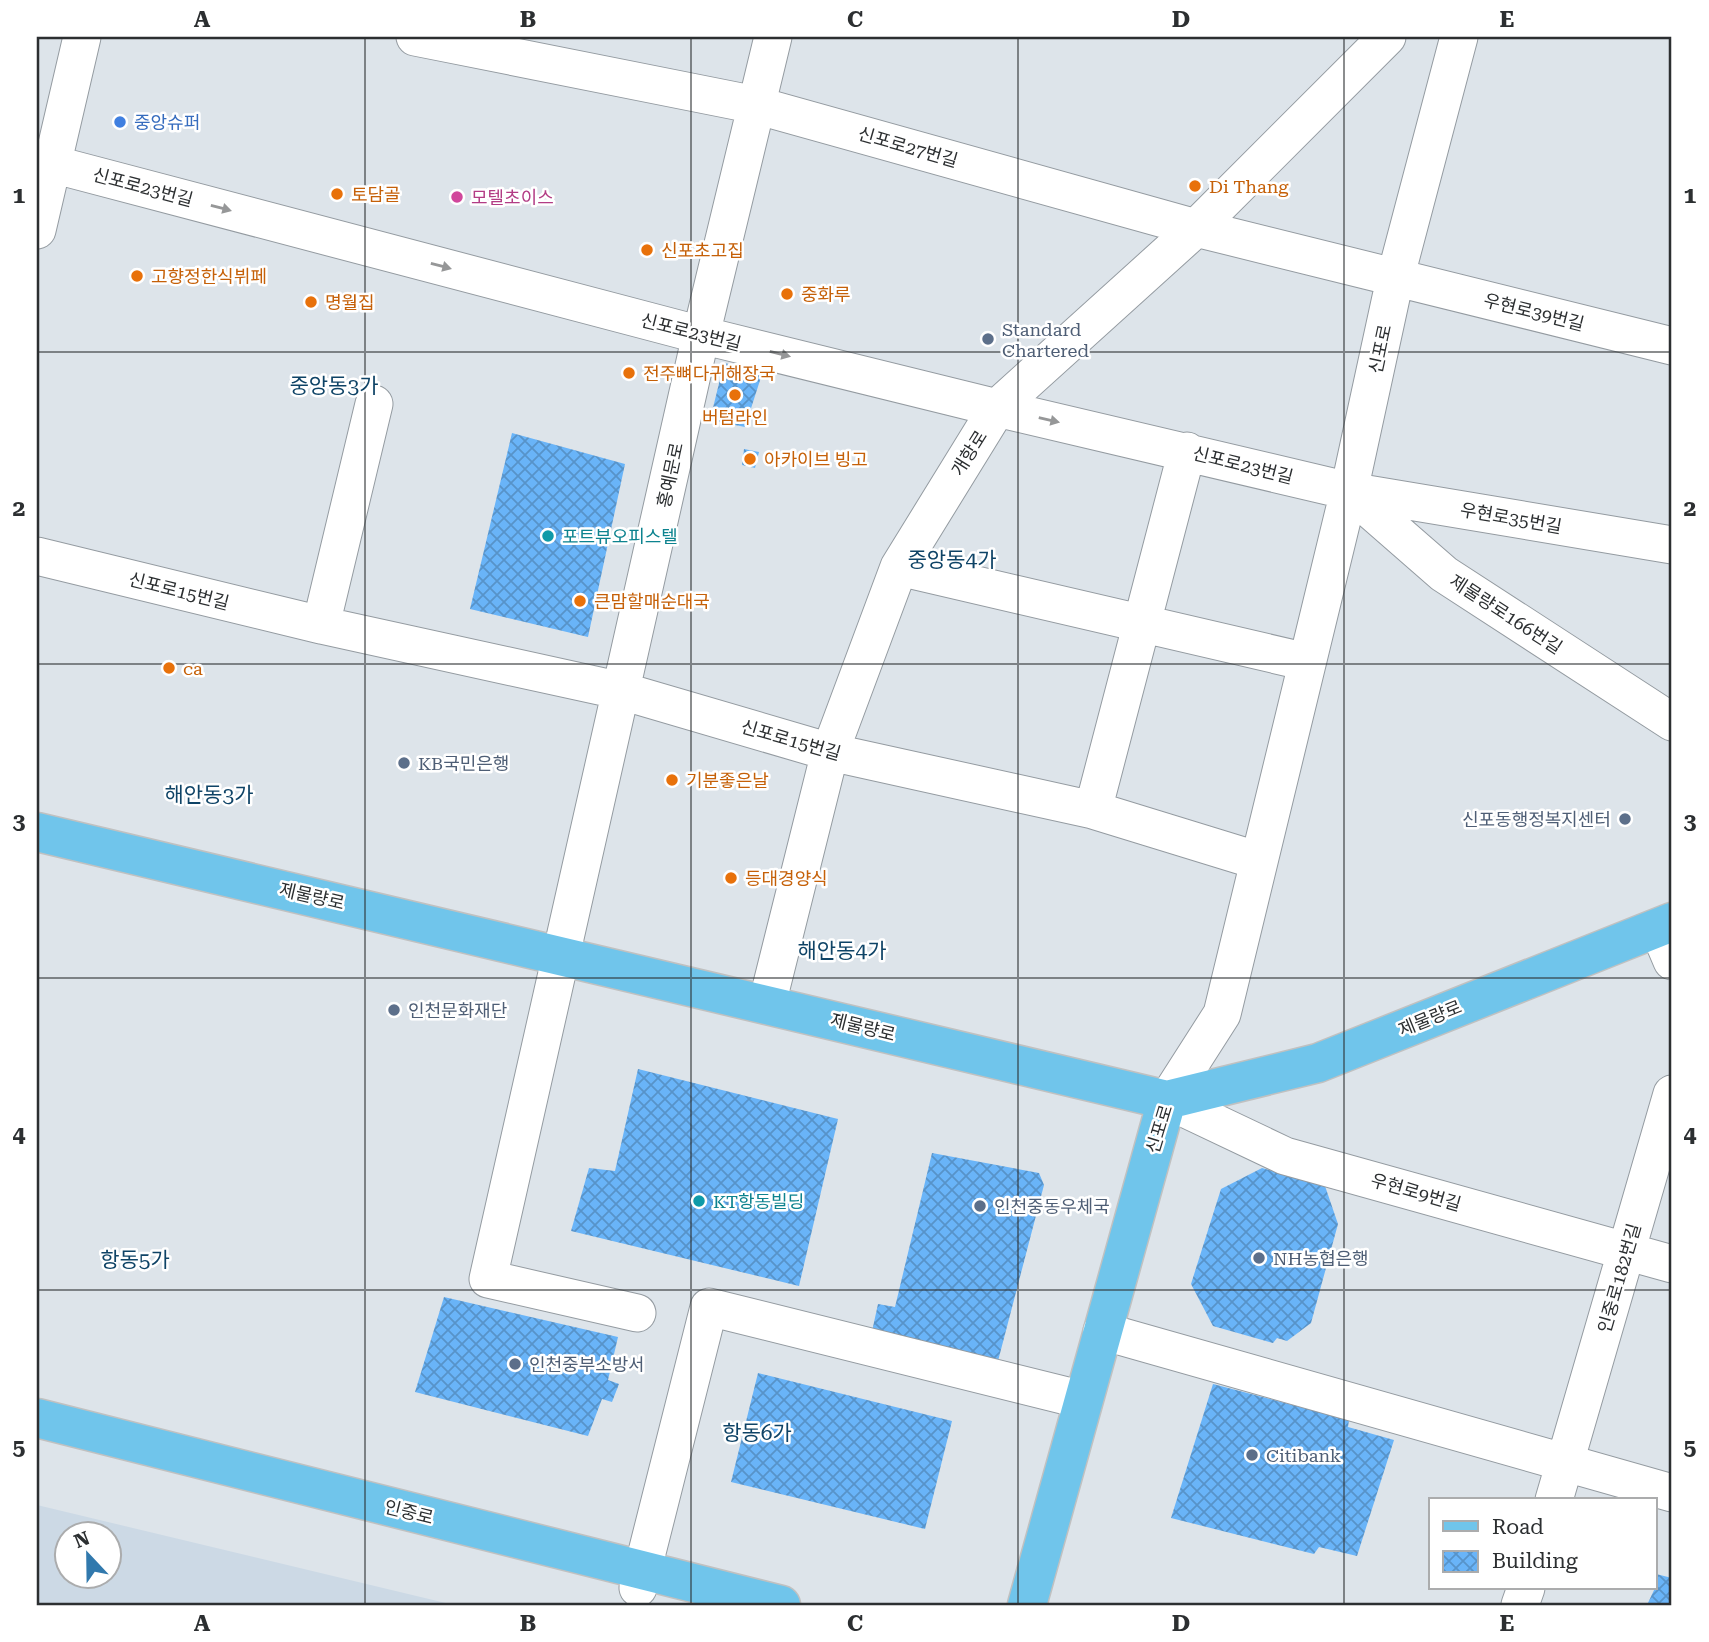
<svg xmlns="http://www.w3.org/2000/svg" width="1709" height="1642" font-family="'Roboto Serif','Noto Sans KR',serif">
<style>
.built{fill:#ccd9e5;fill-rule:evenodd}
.building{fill:url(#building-cross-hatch)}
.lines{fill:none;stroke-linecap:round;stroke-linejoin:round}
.minor-casing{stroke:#949ba1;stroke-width:39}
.major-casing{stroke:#c0c1c1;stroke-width:41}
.minor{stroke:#fff;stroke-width:37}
.major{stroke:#70c5eb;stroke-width:38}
.oneway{fill:#969798}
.grid{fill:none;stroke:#2c2f31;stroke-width:2;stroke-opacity:0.55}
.shop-dot{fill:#3f7fe0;stroke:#fff;stroke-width:2.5}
.food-dot{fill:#e8710a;stroke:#fff;stroke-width:2.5}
.hotel-dot{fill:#d1479c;stroke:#fff;stroke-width:2.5}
.service-dot{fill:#5c6f8a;stroke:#fff;stroke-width:2.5}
.culture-dot{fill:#0f9aa8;stroke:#fff;stroke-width:2.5}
.labels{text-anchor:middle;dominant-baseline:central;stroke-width:5;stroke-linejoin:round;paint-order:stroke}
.shop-label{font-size:18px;fill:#366cbe;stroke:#fff;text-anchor:start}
.street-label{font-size:18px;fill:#2c2f31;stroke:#fff}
.food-label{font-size:18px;fill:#c56008;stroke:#fff;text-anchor:start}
.hotel-label{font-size:18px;fill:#b23c85;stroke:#fff;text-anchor:start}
.service-label{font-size:18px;fill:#4e5e75;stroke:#fff;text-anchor:start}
.culture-label{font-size:18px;fill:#0d838f;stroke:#fff;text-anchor:start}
.quarter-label{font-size:21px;fill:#0e4366;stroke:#fff}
.neatline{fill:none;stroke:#2c2f31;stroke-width:2.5}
.grid-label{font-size:23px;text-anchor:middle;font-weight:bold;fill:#2c2f31}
</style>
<defs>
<pattern id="building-cross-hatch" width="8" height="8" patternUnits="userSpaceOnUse" patternTransform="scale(1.75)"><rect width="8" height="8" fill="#69b4f8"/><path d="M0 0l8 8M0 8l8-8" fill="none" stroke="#5793c9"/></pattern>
</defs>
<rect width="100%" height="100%" fill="#dde4ea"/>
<path class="built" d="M 37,1505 L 454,1605 L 37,1605 ZM 66,1534 L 108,1534 L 108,1576 L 66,1576 Z"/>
<path class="building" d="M 724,363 L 763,371 L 745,427 L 710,420 Z
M 512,433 L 625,464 L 588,637 L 470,609 Z
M 744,449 L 759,452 L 755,468 L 742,465 Z
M 638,1069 L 838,1119 L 799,1286 L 571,1231 L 589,1168 L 615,1171 Z
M 932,1153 L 1039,1173 L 1044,1185 L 998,1361 L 871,1336 L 878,1304 L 895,1307 Z
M 1262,1168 L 1325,1186 L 1338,1224 L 1311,1323 L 1287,1341 L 1277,1338 L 1273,1343 L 1213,1326 L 1191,1284 L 1221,1189 Z
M 444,1297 L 618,1337 L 608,1380 L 619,1384 L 612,1402 L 602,1399 L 588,1436 L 415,1392 Z
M 758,1373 L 952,1421 L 925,1529 L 731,1482 Z
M 1213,1384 L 1349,1420 L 1348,1427 L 1394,1440 L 1357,1556 L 1319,1547 L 1314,1554 L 1171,1518 Z
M 1656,1574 L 1672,1578 L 1672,1605 L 1647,1605 L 1655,1588 Z"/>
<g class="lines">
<defs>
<path id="minor" d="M 415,37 L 756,105 L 1196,228 L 1672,346
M 1459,37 L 1395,279 L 1349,491 L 1222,1014 L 1167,1100 L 1285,1156 L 1672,1264
M 37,160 L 701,335 L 997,408 L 1349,491 L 1672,545
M 37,230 L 82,37
M 1350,492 L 1444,574 L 1672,722
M 37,556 L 321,625 L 622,691 L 830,752 L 1093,810 L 1259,861
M 899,567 L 1307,662
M 321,625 L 374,404
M 1093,810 L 1187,451
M 1658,928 L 1672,961
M 767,1004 L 830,752 L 899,567 L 997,408 L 1196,228 L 1387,37
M 637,1313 L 488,1279 L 701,335 L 773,37
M 1102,1331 L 1672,1493
M 1554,1500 L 1672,1094
M 638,1588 L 709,1307 L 1083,1400
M 1520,1605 L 1526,1588"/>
<path id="major" d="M 37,832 L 1167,1100 L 1318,1063 L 1672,922
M 37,1418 L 781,1605
M 1027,1605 L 1167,1100"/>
</defs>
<use href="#minor" class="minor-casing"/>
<use href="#major" class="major-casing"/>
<use href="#minor" class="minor"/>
<use href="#major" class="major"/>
</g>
<defs><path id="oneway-solid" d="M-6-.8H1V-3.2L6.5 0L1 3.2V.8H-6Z" transform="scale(1.75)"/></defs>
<g class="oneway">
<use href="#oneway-solid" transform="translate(221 208) rotate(15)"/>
<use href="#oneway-solid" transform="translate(441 266) rotate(15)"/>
<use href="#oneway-solid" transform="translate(780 354) rotate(14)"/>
<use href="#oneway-solid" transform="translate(1049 420) rotate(13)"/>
</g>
<path class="grid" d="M 365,37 L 365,1605M 691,37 L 691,1605M 1018,37 L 1018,1605M 1344,37 L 1344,1605M 37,352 L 1672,352M 37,664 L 1672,664M 37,978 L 1672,978M 37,1290 L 1672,1290"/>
<circle class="shop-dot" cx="120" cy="122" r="7"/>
<g class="food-dot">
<circle cx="1195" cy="186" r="7"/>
<circle cx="337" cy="194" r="7"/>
<circle cx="647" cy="250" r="7"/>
<circle cx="137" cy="276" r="7"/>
<circle cx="787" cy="294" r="7"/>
<circle cx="311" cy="302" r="7"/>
<circle cx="629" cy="373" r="7"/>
<circle cx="735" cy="395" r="7"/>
<circle cx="750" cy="459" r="7"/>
<circle cx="580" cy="601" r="7"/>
<circle cx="169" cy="668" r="7"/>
<circle cx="672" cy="780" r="7"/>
<circle cx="731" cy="878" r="7"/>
</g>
<circle class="hotel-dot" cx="457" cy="197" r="7"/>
<g class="service-dot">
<circle cx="988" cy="339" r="7"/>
<circle cx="404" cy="763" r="7"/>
<circle cx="1625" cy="819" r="7"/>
<circle cx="394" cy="1010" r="7"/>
<circle cx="980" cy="1206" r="7"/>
<circle cx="1259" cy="1258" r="7"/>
<circle cx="515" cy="1364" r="7"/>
<circle cx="1252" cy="1455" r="7"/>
</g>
<g class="culture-dot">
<circle cx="548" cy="536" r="7"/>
<circle cx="699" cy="1201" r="7"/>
</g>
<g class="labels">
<g class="shop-label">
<text x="134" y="122">중앙슈퍼</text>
</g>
<g class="street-label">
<text transform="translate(908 147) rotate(16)">신포로27번길</text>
<text transform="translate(143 187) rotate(15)">신포로23번길</text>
<text transform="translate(1534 312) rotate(14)">우현로39번길</text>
<text transform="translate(691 332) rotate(14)">신포로23번길</text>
<text transform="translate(1380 349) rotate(-78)">신포로</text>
<text transform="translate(969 453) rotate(-58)">개항로</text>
<text transform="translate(1243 465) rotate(14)">신포로23번길</text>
<text transform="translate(670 475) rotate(-78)">홍예문로</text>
<text transform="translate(1511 518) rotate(10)">우현로35번길</text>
<text transform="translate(179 591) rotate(14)">신포로15번길</text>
<text transform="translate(1506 614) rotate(33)">제물량로166번길</text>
<text transform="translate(791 740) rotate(16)">신포로15번길</text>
<text transform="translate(312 896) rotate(13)">제물량로</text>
<text transform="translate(1430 1018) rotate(-22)">제물량로</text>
<text transform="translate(863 1027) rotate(14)">제물량로</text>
<text transform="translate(1159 1129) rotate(-73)">신포로</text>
<text transform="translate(1416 1192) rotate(16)">우현로9번길</text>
<text transform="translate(1619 1278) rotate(-74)">인중로182번길</text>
<text transform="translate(409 1512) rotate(14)">인중로</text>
</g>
<g class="food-label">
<text x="1209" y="186">Di Thang</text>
<text x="351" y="194">토담골</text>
<text x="661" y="250">신포초고집</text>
<text x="151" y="276">고향정한식뷔페</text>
<text x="801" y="294">중화루</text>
<text x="325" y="302">명월집</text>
<text x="643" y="373">전주뼈다귀해장국</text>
<text x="735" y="417" text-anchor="middle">버텀라인</text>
<text x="764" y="459">아카이브 빙고</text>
<text x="594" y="601">큰맘할매순대국</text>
<text x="183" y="668">ca</text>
<text x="686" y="780">기분좋은날</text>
<text x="745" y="878">등대경양식</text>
</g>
<g class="hotel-label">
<text x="471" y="197">모텔초이스</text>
</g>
<g class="service-label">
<text x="1002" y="329">Standard<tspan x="1002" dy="21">Chartered</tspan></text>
<text x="418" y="763">KB국민은행</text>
<text x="1611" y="819" text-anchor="end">신포동행정복지센터</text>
<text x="408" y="1010">인천문화재단</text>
<text x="994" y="1206">인천중동우체국</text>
<text x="1273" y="1258">NH농협은행</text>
<text x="529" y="1364">인천중부소방서</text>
<text x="1266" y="1455">Citibank</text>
</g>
<g class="culture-label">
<text x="562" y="536">포트뷰오피스텔</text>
<text x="713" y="1201">KT항동빌딩</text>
</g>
<g class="quarter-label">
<text x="334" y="386">중앙동3가</text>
<text x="952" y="560">중앙동4가</text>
<text x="209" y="795">해안동3가</text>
<text x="842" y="951">해안동4가</text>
<text x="135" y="1260">항동5가</text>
<text x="757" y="1433">항동6가</text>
</g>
</g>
<rect width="1709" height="1642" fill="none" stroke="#ffffff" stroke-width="77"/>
<rect x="1429" y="1498" width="228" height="91" fill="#ffffff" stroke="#abacad" stroke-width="2"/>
<rect x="1443" y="1521" width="35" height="10" fill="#70c5eb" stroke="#abacad" stroke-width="2"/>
<text x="1492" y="1534" font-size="21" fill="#2c2f31">Road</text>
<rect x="1443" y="1551" width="35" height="21" fill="url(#building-cross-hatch)" stroke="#abacad" stroke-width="2"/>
<text x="1492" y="1568" font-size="21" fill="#2c2f31">Building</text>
<g transform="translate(88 1555) rotate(338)"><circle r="33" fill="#ffffff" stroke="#abacad" stroke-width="2"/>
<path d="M0-5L12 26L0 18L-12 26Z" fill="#3179ad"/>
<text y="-10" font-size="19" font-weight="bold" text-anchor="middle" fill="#2c2f31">N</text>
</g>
<rect x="38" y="38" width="1632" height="1566" class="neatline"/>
<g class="grid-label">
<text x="202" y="27">A</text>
<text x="528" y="27">B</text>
<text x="855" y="27">C</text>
<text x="1181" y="27">D</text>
<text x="1507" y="27">E</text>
<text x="19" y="203">1</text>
<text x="1690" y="203">1</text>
<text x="19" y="516">2</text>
<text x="1690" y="516">2</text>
<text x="19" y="829">3</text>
<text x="1690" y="829">3</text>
<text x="19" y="1142">4</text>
<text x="1690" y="1142">4</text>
<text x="19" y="1455">5</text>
<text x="1690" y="1455">5</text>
<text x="202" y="1631">A</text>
<text x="528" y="1631">B</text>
<text x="855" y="1631">C</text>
<text x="1181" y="1631">D</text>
<text x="1507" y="1631">E</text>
</g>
</svg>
